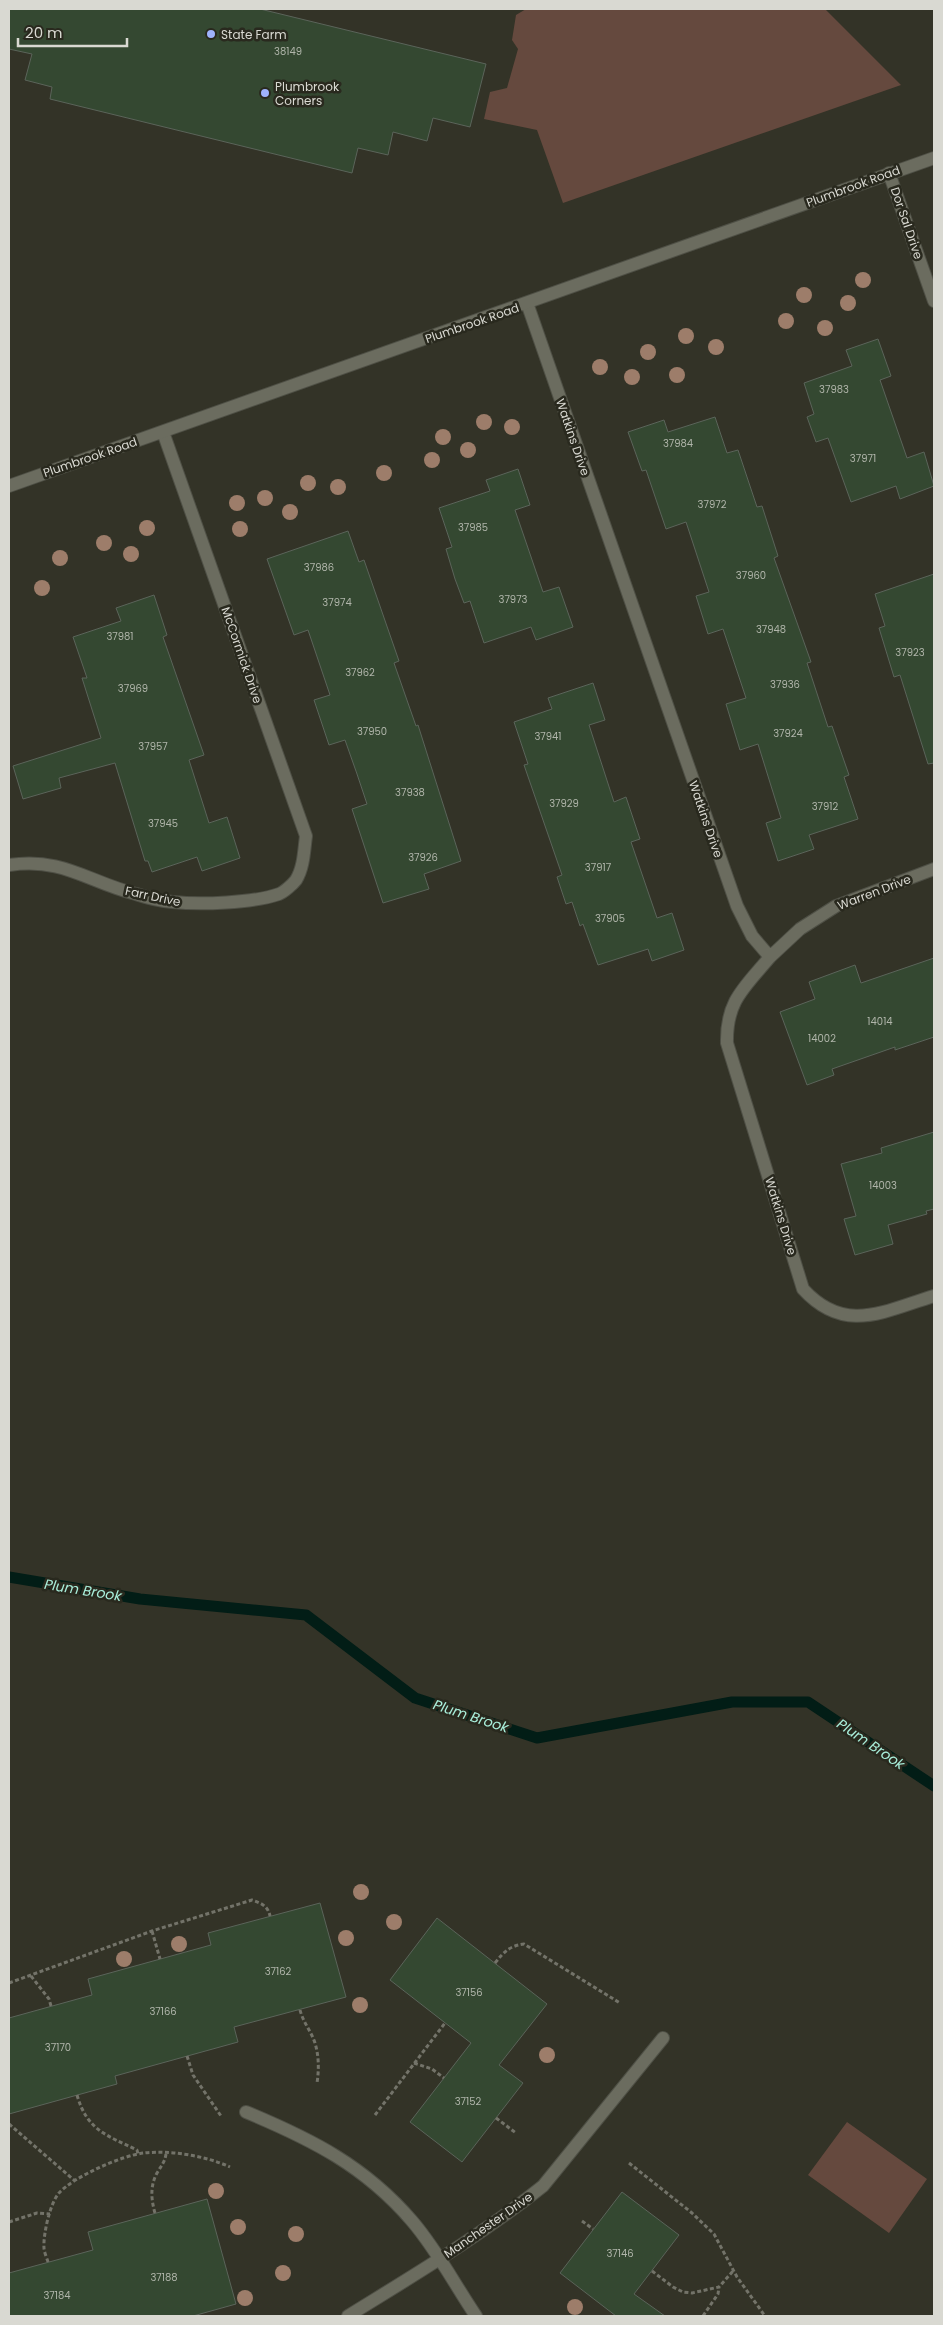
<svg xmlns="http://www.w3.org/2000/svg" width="943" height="2325" font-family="Poppins,sans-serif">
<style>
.green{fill:#65493e}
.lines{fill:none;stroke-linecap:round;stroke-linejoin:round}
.stream{stroke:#021d16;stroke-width:11}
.building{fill:#344831;stroke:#5b645a}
.minor-casing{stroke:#4f5046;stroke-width:14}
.tertiary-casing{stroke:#4f5046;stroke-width:14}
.path{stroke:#737369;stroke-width:3;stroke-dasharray:4 2.5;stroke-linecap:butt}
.minor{stroke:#6b6c5f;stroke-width:12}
.tertiary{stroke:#6b6c5f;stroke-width:12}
.tree{fill:#9d7d6a}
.poi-dot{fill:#9fb3fd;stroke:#29291e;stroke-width:2}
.labels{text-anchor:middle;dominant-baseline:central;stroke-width:5;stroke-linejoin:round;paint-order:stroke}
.number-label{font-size:10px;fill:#b0b5aa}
.poi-label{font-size:12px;fill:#d9d9d2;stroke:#29291e;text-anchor:start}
.street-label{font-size:12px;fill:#d9d9d2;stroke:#29291e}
.water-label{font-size:14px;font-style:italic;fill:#a9efdb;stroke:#29291e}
</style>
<rect width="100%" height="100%" fill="#333327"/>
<path class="green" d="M 526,9 L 825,9 L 901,85 L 563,203 L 537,130 L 484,119 L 490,92 L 507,88 L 518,49 L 512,40 L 516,15 Z
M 847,2122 L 927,2179 L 889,2233 L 808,2175 Z"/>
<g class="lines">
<path class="stream" d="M 9,1577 L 140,1599 L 306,1615 L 415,1698 L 537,1738 L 732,1702 L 808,1702 L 934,1786"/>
</g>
<path class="building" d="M 9,9 L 260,9 L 486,64 L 470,127 L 433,118 L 427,141 L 393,132 L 388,155 L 358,148 L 352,173 L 50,99 L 52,87 L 25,80 L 32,54 L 9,49 Z
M 878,339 L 891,376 L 880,380 L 907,458 L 924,452 L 934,486 L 900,499 L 896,486 L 851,502 L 828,438 L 816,442 L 807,417 L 814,414 L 804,383 L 852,366 L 846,350 Z
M 715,417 L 727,453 L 738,450 L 757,507 L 762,506 L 778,556 L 774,558 L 811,662 L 807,663 L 828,727 L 832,726 L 849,775 L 844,777 L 858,819 L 809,835 L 814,849 L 778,861 L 766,823 L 781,818 L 758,744 L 740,750 L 726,704 L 746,698 L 723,629 L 708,634 L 696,596 L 709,592 L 686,522 L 666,529 L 646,470 L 642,471 L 628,432 L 664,420 L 668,432 Z
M 518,469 L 530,505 L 515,510 L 543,592 L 559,587 L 573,627 L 536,640 L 531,627 L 484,643 L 470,601 L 464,603 L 455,579 L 446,549 L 452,547 L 439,508 L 490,491 L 486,480 Z
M 348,531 L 359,562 L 364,560 L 399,661 L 394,663 L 416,726 L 418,725 L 461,861 L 424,874 L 429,889 L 383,903 L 352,809 L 367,804 L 357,774 L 345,740 L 329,745 L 314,700 L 330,695 L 308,630 L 294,635 L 267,559 Z
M 934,574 L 934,763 L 928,764 L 900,675 L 894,677 L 879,628 L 885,626 L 875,594 Z
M 154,595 L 167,635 L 163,637 L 204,755 L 189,760 L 209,823 L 227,817 L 240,858 L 202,871 L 197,857 L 152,872 L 148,861 L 145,861 L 115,763 L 59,778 L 61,788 L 23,799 L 13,766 L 101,738 L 82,678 L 87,678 L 73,637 L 121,621 L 116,608 Z
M 593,683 L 605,720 L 589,725 L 614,802 L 626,797 L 640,839 L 631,842 L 657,918 L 672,913 L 684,950 L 652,961 L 648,949 L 598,965 L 583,924 L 580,926 L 572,902 L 566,904 L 557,877 L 562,875 L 524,765 L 528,764 L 514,722 L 552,709 L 548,698 Z
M 934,958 L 934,1037 L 895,1050 L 895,1047 L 832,1069 L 834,1075 L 807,1085 L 780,1012 L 815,999 L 809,982 L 855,965 L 861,983 Z
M 934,1132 L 934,1209 L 926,1211 L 927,1214 L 888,1225 L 893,1244 L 855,1255 L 844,1219 L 856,1216 L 841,1164 L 882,1153 L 881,1148 Z
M 320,1903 L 346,1997 L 234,2027 L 238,2042 L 115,2076 L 117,2084 L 9,2114 L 9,2018 L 92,1995 L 88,1979 L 211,1945 L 208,1933 Z
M 437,1918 L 547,2004 L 499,2065 L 523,2083 L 462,2162 L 410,2122 L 471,2043 L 390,1980 Z
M 622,2192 L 679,2235 L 634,2294 L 665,2316 L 616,2316 L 560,2273 Z
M 207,2199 L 236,2304 L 193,2316 L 9,2316 L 9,2273 L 93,2250 L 88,2232 Z"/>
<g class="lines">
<defs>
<path id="minor" d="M 889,173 L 934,301
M 527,303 L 737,906 L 752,936 L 770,957 C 744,988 726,1001 727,1043 L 803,1289 C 845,1335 884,1311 934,1296
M 9,865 C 63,857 88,882 136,894 C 148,898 161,901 173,902 C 200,905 253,903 279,894 C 284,892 293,884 296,880 C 304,867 304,850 306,836 L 163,432
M 770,957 L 800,929 L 836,906 L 934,869
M 246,2112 C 311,2139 365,2166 412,2221 C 437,2250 455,2285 476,2316
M 348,2316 C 414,2275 482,2235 543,2186 L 663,2038"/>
<path id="tertiary" d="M 9,486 L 934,158"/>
</defs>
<use href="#minor" class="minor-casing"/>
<use href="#tertiary" class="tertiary-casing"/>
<path class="path" d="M 152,1931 L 160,1959
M 495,1963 C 504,1952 509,1946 524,1944 L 620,2003
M 31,1976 L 49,1999 L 51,2006
M 9,1983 L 152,1931 L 252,1900 C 261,1903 268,1906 270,1916
M 300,2010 C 303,2022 311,2031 315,2043 C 319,2056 319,2070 317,2083
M 187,2056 L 193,2075 L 221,2116
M 414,2063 L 432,2069 L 444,2078
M 77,2095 C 87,2130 106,2135 137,2150 L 138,2154
M 375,2115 L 445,2023
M 496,2118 L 516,2133
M 9,2124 L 75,2181
M 629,2163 L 692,2213 L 714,2234 L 737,2277 L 765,2316
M 155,2213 C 151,2199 150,2186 157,2173 C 161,2166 165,2162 166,2154
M 582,2221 L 593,2229
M 9,2222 L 37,2213 L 50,2214
M 48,2262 C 47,2258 44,2252 44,2248 C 43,2235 50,2203 59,2193 C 73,2177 123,2155 144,2153 C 171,2150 206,2156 230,2167
M 652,2271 L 673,2287 L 683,2292 L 692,2293 L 719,2287 L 733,2271
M 703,2316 L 718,2294 L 719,2287"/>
<use href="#minor" class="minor"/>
<use href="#tertiary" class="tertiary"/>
</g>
<g class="tree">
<circle cx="863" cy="280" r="8"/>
<circle cx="804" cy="295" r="8"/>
<circle cx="848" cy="303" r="8"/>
<circle cx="786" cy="321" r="8"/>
<circle cx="825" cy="328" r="8"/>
<circle cx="686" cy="336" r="8"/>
<circle cx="716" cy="347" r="8"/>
<circle cx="648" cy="352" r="8"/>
<circle cx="600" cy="367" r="8"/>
<circle cx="677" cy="375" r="8"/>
<circle cx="632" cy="377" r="8"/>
<circle cx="484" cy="422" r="8"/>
<circle cx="512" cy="427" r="8"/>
<circle cx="443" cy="437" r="8"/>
<circle cx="468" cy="450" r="8"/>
<circle cx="432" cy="460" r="8"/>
<circle cx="384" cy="473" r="8"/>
<circle cx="308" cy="483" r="8"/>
<circle cx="338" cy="487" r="8"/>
<circle cx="265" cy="498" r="8"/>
<circle cx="237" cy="503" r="8"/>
<circle cx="290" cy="512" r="8"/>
<circle cx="147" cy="528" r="8"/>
<circle cx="240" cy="529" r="8"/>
<circle cx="104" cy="543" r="8"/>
<circle cx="131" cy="554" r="8"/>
<circle cx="60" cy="558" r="8"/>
<circle cx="42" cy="588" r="8"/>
<circle cx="361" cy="1892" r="8"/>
<circle cx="394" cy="1922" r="8"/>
<circle cx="346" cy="1938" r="8"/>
<circle cx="179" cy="1944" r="8"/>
<circle cx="124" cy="1959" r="8"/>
<circle cx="360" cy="2005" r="8"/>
<circle cx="547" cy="2055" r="8"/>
<circle cx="216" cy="2191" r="8"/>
<circle cx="238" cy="2227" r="8"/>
<circle cx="296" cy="2234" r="8"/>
<circle cx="283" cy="2273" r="8"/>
<circle cx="245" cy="2298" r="8"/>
<circle cx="575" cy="2307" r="8"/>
</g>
<g class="poi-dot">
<circle cx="211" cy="34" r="5"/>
<circle cx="265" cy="93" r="5"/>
</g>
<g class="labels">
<g class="number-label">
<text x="288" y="51">38149</text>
<text x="834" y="389">37983</text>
<text x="678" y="443">37984</text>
<text x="863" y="458">37971</text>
<text x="712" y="504">37972</text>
<text x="473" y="527">37985</text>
<text x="319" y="567">37986</text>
<text x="751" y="575">37960</text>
<text x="513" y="599">37973</text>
<text x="337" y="602">37974</text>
<text x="771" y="629">37948</text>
<text x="120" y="636">37981</text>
<text x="910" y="652">37923</text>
<text x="360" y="672">37962</text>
<text x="785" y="684">37936</text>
<text x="133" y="688">37969</text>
<text x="372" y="731">37950</text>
<text x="788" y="733">37924</text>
<text x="548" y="736">37941</text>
<text x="153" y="746">37957</text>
<text x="410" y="792">37938</text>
<text x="564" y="803">37929</text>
<text x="825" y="806">37912</text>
<text x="163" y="823">37945</text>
<text x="423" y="857">37926</text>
<text x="598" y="867">37917</text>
<text x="610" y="918">37905</text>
<text x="880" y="1021">14014</text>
<text x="822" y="1038">14002</text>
<text x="883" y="1185">14003</text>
<text x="278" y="1971">37162</text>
<text x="469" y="1992">37156</text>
<text x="163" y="2011">37166</text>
<text x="58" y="2047">37170</text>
<text x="468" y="2101">37152</text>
<text x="620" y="2253">37146</text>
<text x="164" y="2277">37188</text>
<text x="57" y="2295">37184</text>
</g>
<g class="poi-label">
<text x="221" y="34">State Farm</text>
<text x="275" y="86">Plumbrook<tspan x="275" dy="14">Corners</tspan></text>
</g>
<g class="street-label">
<text transform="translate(853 186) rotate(-20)">Plumbrook Road</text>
<text transform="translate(907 223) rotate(71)">Dor Sal Drive</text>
<text transform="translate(472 323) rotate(-19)">Plumbrook Road</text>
<text transform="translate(573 437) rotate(71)">Watkins Drive</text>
<text transform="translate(90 457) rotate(-19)">Plumbrook Road</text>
<text transform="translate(242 655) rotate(71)">McCormick Drive</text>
<text transform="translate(706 819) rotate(71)">Watkins Drive</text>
<text transform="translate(874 892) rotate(-21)">Warren Drive</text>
<text transform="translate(153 896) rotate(12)">Farr Drive</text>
<text transform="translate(781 1216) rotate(73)">Watkins Drive</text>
<text transform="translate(488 2225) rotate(-35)">Manchester Drive</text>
</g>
<g class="water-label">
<text transform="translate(83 1590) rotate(9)">Plum Brook</text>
<text transform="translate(471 1716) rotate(18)">Plum Brook</text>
<text transform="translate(871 1744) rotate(34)">Plum Brook</text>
</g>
</g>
<rect width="943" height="2325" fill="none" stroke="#d9d9d2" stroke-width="20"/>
<path d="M18 38v8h109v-8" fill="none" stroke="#d9d9d2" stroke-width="2.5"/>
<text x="25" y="38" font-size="15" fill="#d9d9d2" stroke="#29291e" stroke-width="4" paint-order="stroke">20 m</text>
</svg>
